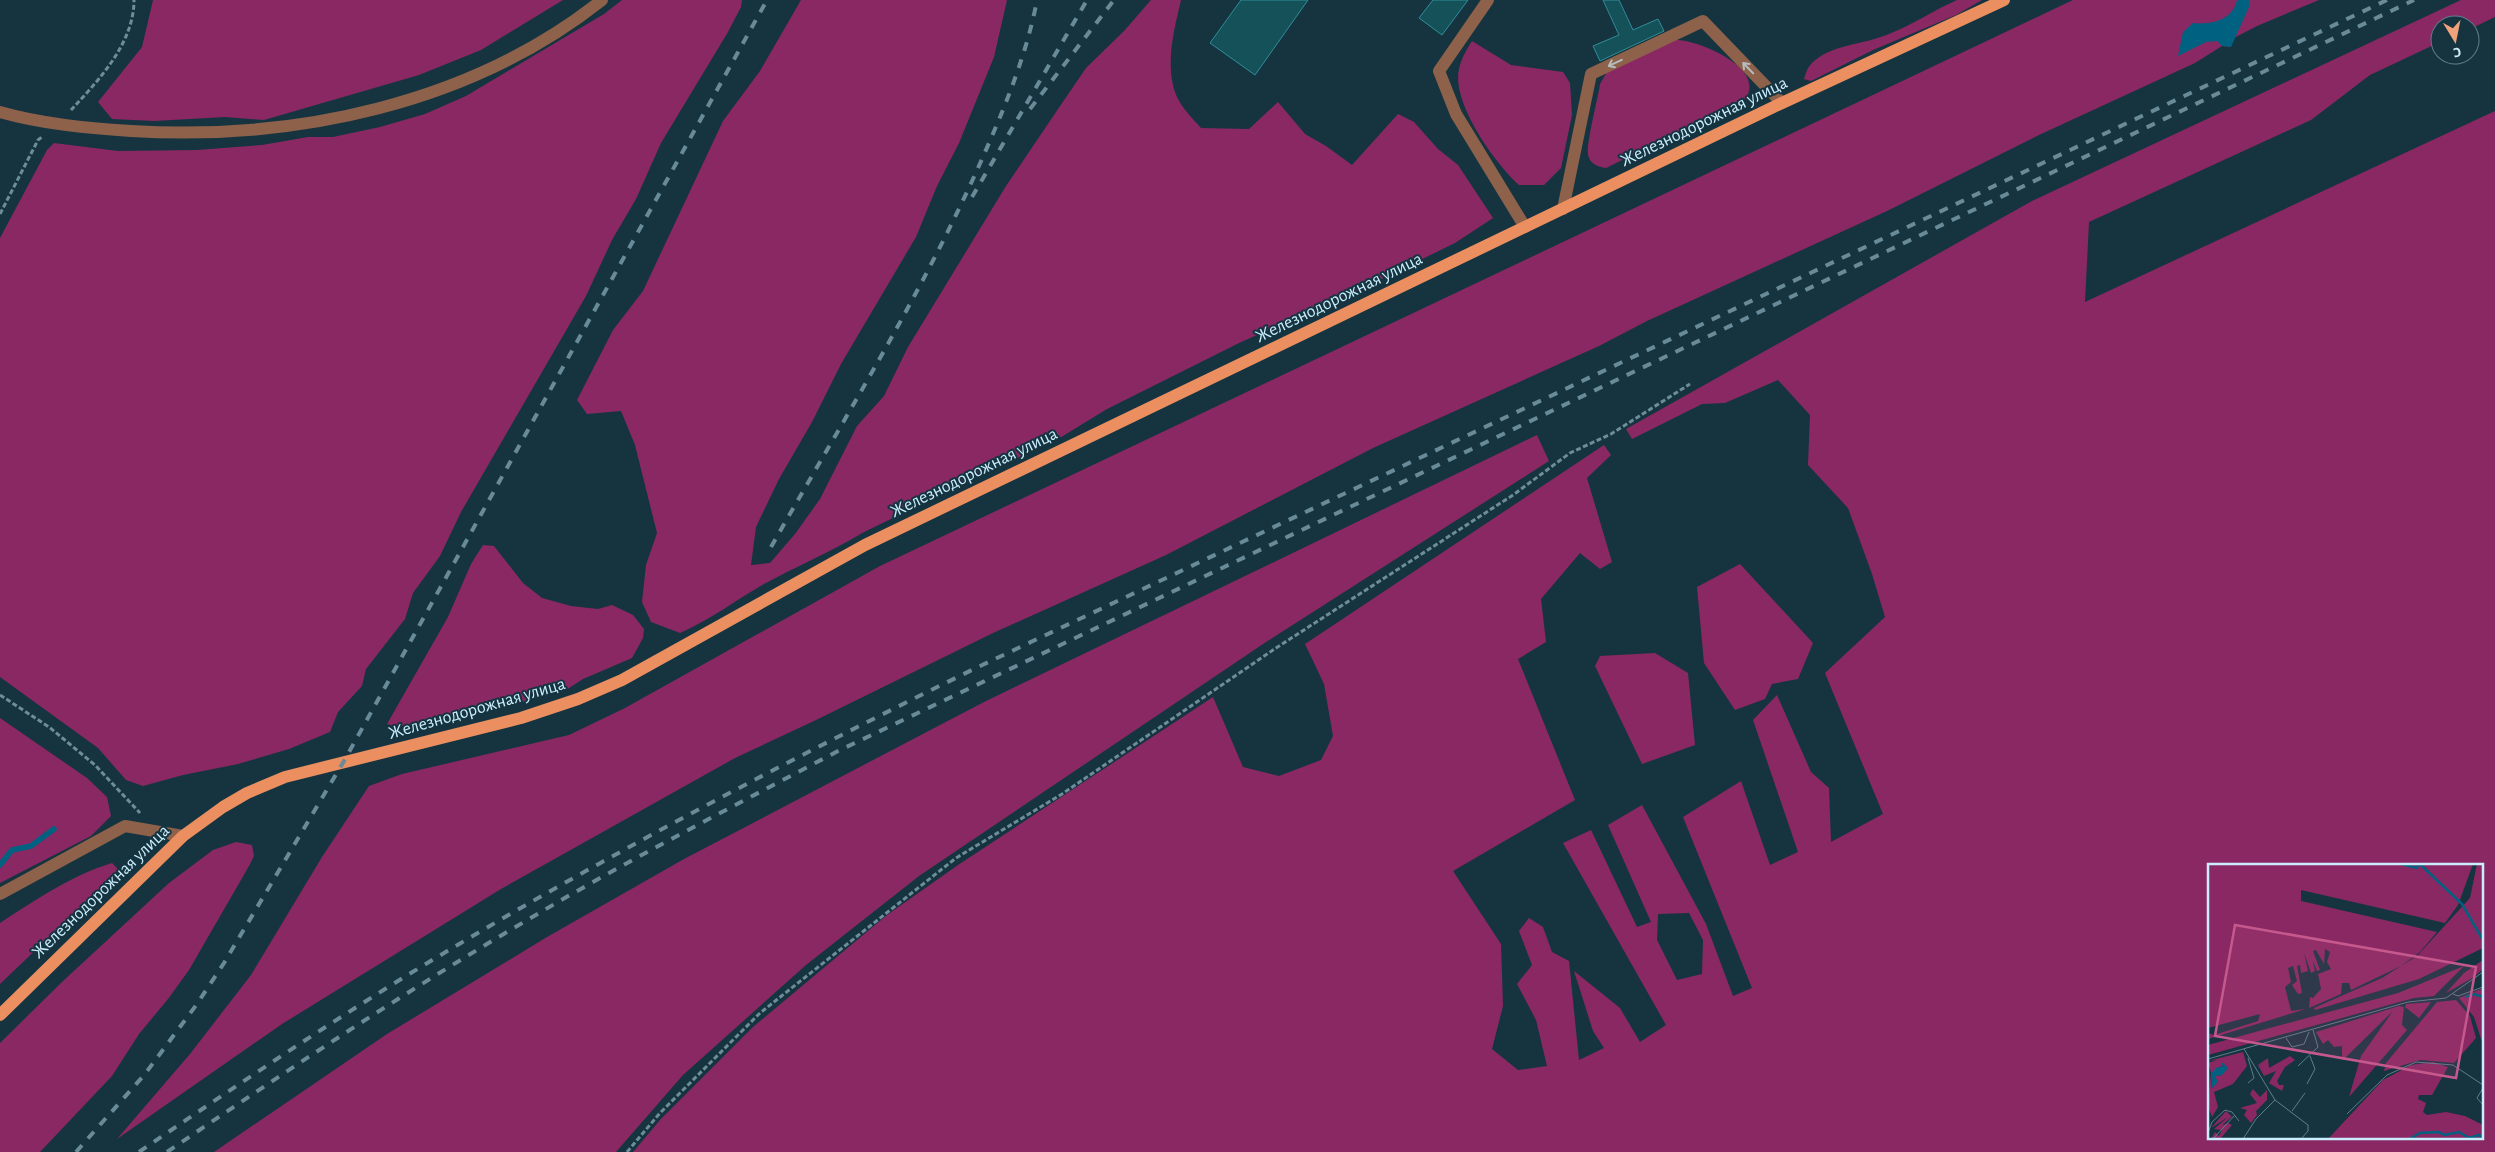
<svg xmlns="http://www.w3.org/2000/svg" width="2495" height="1152" font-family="'Alegreya Sans',sans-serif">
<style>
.green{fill:#8a2863;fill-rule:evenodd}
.water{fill:#006280}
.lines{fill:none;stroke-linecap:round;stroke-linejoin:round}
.stream{stroke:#006280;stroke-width:5.5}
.building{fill:#155159;stroke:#318d99}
.path{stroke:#6d8d9b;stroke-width:3;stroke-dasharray:5 2.5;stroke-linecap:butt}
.minor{stroke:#8e614a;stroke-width:12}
.major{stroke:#eb8f60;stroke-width:12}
.rail{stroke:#698a98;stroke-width:4;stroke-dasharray:9 9;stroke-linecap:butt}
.oneway{stroke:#b6bdbf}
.labels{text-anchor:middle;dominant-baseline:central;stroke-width:4;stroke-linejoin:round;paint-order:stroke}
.street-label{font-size:18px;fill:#cbeefe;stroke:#153440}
.inset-river{fill:none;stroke:#006280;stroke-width:2.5}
.inset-road{fill:none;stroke:#5e7e8c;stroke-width:1}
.view{fill:#c5588c;fill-opacity:0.15;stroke:#c5588c;stroke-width:2.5}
.inset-edge{fill:none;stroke:#cbeefe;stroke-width:2.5}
</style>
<rect width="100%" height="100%" fill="#153440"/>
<path class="green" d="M 153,0 L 563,0 L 481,50 L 419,75 L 264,120 L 225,117 L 154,121 L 112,119 L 98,102 L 142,47 Z
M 622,0 L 742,0 L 741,7 L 728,32 L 661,143 L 636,199 L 612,240 L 586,296 L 461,512 L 440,556 L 413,593 L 405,619 L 366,669 L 362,686 L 338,712 L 330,732 L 289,749 L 238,764 L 183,775 L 143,786 L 126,780 L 98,748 L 0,677 L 0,238 L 47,150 L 54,143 L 118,151 L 197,150 L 262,145 L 308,137 L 333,137 L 380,127 L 425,114 L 466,96 L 604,14 Z
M 801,0 L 1007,0 L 994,57 L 959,143 L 937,186 L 916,237 L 841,364 L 812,422 L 779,479 L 756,527 L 751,565 L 770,563 L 795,534 L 820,499 L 857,426 L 884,396 L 908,347 L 1006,186 L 1056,112 L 1086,68 L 1124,31 L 1151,0 L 1181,0 C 1174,30 1164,67 1177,97 C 1182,108 1193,119 1201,128 L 1249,129 L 1278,102 L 1305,134 L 1326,146 L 1352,165 L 1398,114 L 1414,122 L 1438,149 L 1458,165 L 1493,218 L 1455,243 L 1363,288 L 1239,343 L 1107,409 L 1063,436 L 864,532 C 831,552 797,566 764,584 C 736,600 710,620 680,633 L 651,622 L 642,602 L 646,565 L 657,533 L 635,445 L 621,411 L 587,414 L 577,400 L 613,330 L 643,291 L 723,121 L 760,71 Z
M 1957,0 L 1982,0 L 1956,15 L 1873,50 L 1811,81 L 1804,79 C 1807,69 1809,64 1818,58 C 1840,43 1868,44 1891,33 C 1914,24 1934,10 1957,0 Z
M 2073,0 L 2319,0 L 2257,26 L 2232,39 L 2231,47 L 2222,46 L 2195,63 L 2039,135 L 1887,211 L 1647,321 L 1599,346 L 1373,448 L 1166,555 L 993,633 L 814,721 L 735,758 L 501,889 L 282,1024 L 117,1139 L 190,1054 L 251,975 L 322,857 L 369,786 L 402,774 L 569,735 L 625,708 L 880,566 Z
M 2461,0 L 2495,0 L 2495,17 L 2470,29 L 2470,25 L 2440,25 L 2440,42 L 2370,75 L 2311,120 L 2089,222 L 2085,302 L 2495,111 L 2495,1152 L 633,1152 L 660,1120 L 753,1027 L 887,915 L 958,865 L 1213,697 L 1243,767 L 1279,776 L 1321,760 L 1333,736 L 1324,684 L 1305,644 L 1604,445 L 1611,455 L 1587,478 L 1612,562 L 1600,569 L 1580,553 L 1541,599 L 1546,642 L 1518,659 L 1575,800 L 1453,871 L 1501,944 L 1503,1006 L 1492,1049 L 1518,1070 L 1547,1066 L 1536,1020 L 1517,984 L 1532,965 L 1519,931 L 1529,918 L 1543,927 L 1552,952 L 1569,961 L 1579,1060 L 1604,1048 L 1593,1031 L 1574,971 L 1620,1008 L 1640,1042 L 1666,1025 L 1563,843 L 1591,830 L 1637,927 L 1651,922 L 1608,825 L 1642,805 L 1706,924 L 1733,996 L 1752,988 L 1683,817 L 1741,781 L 1770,865 L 1798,852 L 1753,720 L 1777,695 L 1811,772 L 1829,788 L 1831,842 L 1883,814 L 1825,673 L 1885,617 L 1872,574 L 1848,508 L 1808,465 L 1810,415 L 1778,380 L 1725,403 L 1702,404 L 1632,439 L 1626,429 L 2032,201 ZM 2209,866 L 2481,866 L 2481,1138 L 2209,1138 ZM 1689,913 L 1703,940 L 1702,974 L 1677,980 L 1657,940 L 1658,914 Z
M 1675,40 C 1698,39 1770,70 1744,100 L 1606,168 C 1598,167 1590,164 1588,155 C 1586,143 1598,99 1600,84 L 1608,70 Z
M 1472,41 L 1511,65 L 1563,72 L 1570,83 L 1572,115 L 1561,168 L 1544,185 L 1519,185 C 1495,164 1451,102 1459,69 C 1461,59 1467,49 1472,41 Z
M 1537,435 L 1549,461 L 1266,642 L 919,876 L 806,965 L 683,1075 L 616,1152 L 214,1152 L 387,1034 L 547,937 L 684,859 L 984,702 Z
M 483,545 L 494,546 L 523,583 L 542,598 L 571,606 L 598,609 L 612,605 L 633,615 L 644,629 L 643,638 L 632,658 L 583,679 L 566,690 L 509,706 L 463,713 L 415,724 L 397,727 L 387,724 L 448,617 L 471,564 Z
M 1740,564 L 1813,643 L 1798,679 L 1772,684 L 1765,699 L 1735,710 L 1704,663 L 1697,587 Z
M 1655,653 L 1688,673 L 1695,745 L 1642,764 L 1595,666 L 1600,656 Z
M 0,718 L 87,778 L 107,797 L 111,816 L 91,836 L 0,883 Z
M 236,842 L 252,845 L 254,856 L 249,866 L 189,970 L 168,999 L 139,1034 L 112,1076 L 40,1152 L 0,1152 L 0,1043 L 62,982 L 169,883 L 213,850 Z
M 112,863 L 118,869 L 117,877 L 90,898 L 0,984 L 0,923 C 34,901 72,875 112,863 Z"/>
<path class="water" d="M 2237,0 L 2249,0 L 2249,7 L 2231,47 L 2222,46 L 2217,41 L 2206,42 L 2178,56 L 2183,32 L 2193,23 C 2211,25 2233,20 2237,0 Z"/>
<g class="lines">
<path class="stream" d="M 0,865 L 12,850 L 31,846 L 54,829"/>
</g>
<path class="building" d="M 1241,0 L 1308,0 L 1255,75 L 1210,43 Z
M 1433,0 L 1468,0 L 1442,35 L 1419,18 Z
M 1603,0 L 1619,0 L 1633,30 L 1658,19 L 1664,31 L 1600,61 L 1593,46 L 1619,35 Z"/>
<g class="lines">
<path class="path" d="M 71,110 C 99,80 134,43 134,0
M 0,214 L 38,140 L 43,136
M 0,695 L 49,727 L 95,765 L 140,813
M 627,1152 L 660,1113 L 760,1013 L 956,858 L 1062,794 L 1276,648 L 1513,495 L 1570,453 L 1611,434 L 1690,384"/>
<path class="minor" d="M 1488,0 L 1439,71 L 1456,114 L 1525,227
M 0,112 C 42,124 87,128 131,131 C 295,141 471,104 602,0
M 1563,209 L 1591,74 L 1703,21 L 1782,103
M 0,894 L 125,826 L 183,836"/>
<path class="major" d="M 0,1015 L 183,836 L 223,807 L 247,793 L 285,777 L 521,718 L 578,699 L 622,680 L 865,545 L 1782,103 L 2004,0"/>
<path class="rail" d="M 1030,109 L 1114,0
M 972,197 L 1087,0
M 771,547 C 842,422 919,299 978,168 C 1002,114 1026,58 1037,0
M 76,1152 L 145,1074 L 197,1004 L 224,963 L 344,761 L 767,0
M 139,1152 C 233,1088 327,1024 424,965 C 603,857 788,760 976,668 L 2387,0
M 167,1152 C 285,1072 401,994 524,922 C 626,861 732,807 838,751 L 2414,0"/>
</g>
<defs><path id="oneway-shaft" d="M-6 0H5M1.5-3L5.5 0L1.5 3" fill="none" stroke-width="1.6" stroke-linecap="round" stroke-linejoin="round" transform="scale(1.25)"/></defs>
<g class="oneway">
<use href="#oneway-shaft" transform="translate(1615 63) rotate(155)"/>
<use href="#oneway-shaft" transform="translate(1748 68) rotate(-134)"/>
</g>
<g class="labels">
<g class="street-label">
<text transform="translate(1704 122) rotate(-26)">Железнодорожная улица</text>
<text transform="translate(1339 298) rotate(-26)">Железнодорожная улица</text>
<text transform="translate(974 473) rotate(-26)">Железнодорожная улица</text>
<text transform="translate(477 709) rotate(-16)">Железнодорожная улица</text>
<text transform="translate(101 892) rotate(-44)">Железнодорожная улица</text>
</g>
</g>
<g transform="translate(2208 864)">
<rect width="275" height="275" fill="#153440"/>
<path d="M 0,0 L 265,0 L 250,41 L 237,59 L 93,26 L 93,37 L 229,68 L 212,88 L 193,102 L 143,126 L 141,119 L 134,119 L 133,130 L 101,144 L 102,133 L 105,134 L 113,125 L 110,110 L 123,105 L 119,98 L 122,88 L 117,85 L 116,100 L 108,86 L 105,87 L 112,106 L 109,107 L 105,97 L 107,107 L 103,109 L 96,89 L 100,107 L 93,109 L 92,101 L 89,102 L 94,129 L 90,130 L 84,121 L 89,117 L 85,102 L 80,104 L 83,118 L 77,123 L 83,147 L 98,145 L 0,175 L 0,169 L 6,171 L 50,157 L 52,150 L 0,164 ZM 269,0 L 275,0 L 275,84 L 211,115 L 107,146 L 106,144 L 174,114 L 209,92 L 262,34 ZM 275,96 L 275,105 L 266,113 L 238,129 L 256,109 ZM 256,102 L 226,132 L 206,134 L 0,191 L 0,181 L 190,129 ZM 275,124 L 275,181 L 266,153 L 251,134 ZM 248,136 L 262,152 L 268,174 L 246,199 L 212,196 L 176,207 L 178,199 L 229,138 ZM 223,138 L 211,154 L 197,143 L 198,140 ZM 191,142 L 196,143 L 194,161 L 199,166 L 141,233 L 153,192 L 185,147 L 136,195 L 134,196 L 134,182 L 126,183 L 120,176 L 115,180 L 108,168 ZM 35,188 L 39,202 L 25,220 L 6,228 L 10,243 L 4,253 L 0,242 L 3,208 L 0,199 L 9,196 L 0,197 ZM 15,201 L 14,211 L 7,212 L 9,218 L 3,225 L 4,209 ZM 82,192 L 87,196 L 77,203 L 69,217 L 71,221 L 76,221 L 74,227 L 61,219 L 68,207 L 56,212 L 50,201 L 60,194 L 61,204 ZM 225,198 L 240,203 L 224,231 L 211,231 L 210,235 L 218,239 L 215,248 L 219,251 L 238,248 L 257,252 L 275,261 L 275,275 L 120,275 L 175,216 L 203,201 ZM 45,225 L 52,233 L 59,226 L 59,236 L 48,247 L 49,251 L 43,259 L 36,251 L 39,246 L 32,244 L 49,239 L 42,230 ZM 18,247 L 24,253 L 14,261 L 20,259 L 24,261 L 12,275 L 3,275 L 7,268 L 11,272 L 14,266 L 6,265 L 20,253 L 3,264 Z" fill="#8a2863" fill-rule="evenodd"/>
<path d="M 13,199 L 15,199 L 20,204 L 14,211 L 7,212 L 10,218 L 3,225 L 4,209 L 8,204 L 15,202 Z" fill="#006280"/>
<path class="inset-river" d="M 193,0 L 209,4 L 210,0M 212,0 L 254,40 L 275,76M 257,133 L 266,130 L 275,133M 202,275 L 212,269 L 231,268 L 236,271 L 251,268 L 261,274 L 271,271 L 275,275"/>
<path class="inset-road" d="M 245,130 L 250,132 L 275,123M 78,174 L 84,183 L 96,180 L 101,168M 40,194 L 46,214 L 40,219M 0,195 L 200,138 L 238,134 L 275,108M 90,202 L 110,183 L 105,166M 99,220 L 107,205 L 102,192M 275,224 L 269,234 L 275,241M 67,236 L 100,261 L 100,267 L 93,275M 84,247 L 97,229M 139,250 L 179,211 L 208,198 L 245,201 L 275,221M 0,269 L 4,258 L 17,246 L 24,248 L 31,257M 5,275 L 27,251M 35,275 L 48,255 L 67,236 L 36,185"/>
<path class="view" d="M 27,61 L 268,103 L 248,214 L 7,172 Z"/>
<rect width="275" height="275" class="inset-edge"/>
</g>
<g transform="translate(2455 40) rotate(170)"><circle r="24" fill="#153440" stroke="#5e7e8c"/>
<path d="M0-4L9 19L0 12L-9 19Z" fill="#f0a27a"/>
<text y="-8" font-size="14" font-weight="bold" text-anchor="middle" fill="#cbeefe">С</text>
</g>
</svg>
